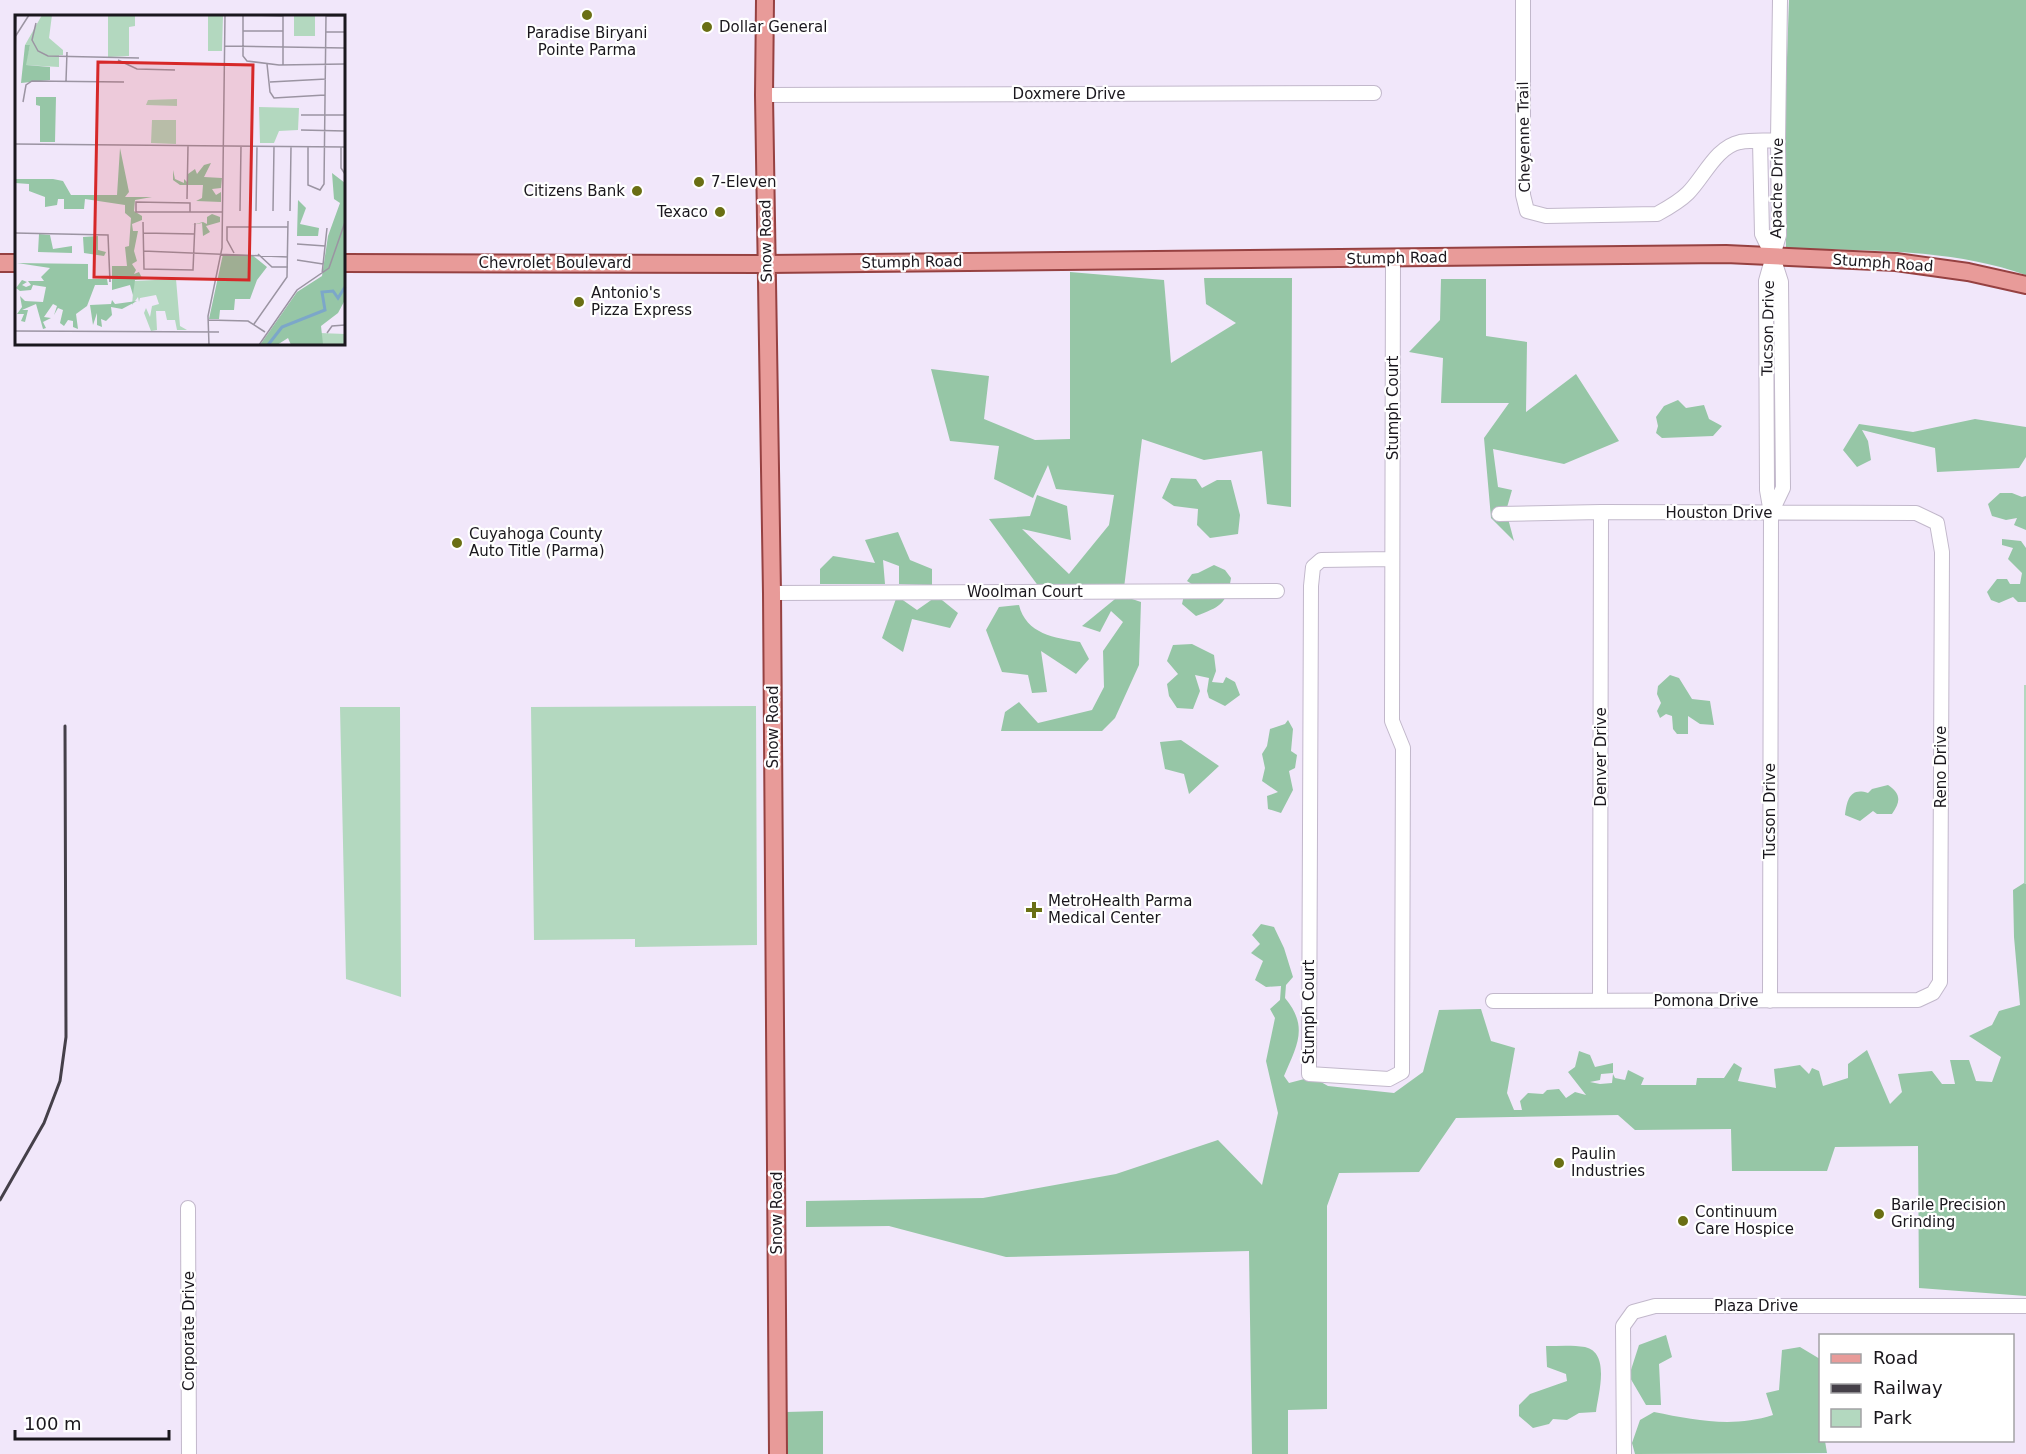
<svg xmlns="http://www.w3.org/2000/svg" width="2026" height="1454" font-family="'DejaVu Sans',sans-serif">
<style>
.green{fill:#b3d8bf}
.forest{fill:#96c6a6}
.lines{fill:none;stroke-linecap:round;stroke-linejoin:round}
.minor-casing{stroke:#c2b8cb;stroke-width:16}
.major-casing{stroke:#964141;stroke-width:20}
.minor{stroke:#fff;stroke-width:14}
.major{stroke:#e89b99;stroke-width:16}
.rail{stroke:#454049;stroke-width:3}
.poi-dot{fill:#6a6f13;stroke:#fff;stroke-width:2}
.labels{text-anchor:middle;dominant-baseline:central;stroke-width:4.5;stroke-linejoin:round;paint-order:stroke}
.poi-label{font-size:15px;fill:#1a171d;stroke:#fff;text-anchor:start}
.street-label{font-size:15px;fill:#1a171d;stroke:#fff}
.inset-river{fill:none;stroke:#7ca7c9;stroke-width:3}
.inset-road{fill:none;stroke:#9b94a2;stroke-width:1.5}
.view{fill:#d62828;fill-opacity:0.15;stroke:#d62828;stroke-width:3}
.inset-edge{fill:none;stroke:#1a171d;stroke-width:3}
</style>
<rect width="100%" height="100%" fill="#f1e7fa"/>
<path class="green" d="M 2024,685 L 2026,685 L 2026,884 L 2024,883 Z
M 756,706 L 757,945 L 635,947 L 635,939 L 534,940 L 531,707 Z
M 340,707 L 400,707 L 401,997 L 346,979 Z"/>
<path class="forest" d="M 1789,0 L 2026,0 L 2026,275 C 1950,248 1865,251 1786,248 L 1784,143 Z
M 1070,272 L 1164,280 L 1171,363 L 1236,323 L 1206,304 L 1204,278 L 1292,278 L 1291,507 L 1267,504 L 1262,451 L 1204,460 L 1142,439 L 1124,588 L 1039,587 L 989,519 L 1030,516 L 1037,495 L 1067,506 L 1071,540 L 1022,529 L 1069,574 L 1109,525 L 1114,495 L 1056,489 L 1048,465 L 1033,498 L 994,479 L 999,446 L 950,441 L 931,369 L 989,376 L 984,419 L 1035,440 L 1070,439 Z
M 1441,279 L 1486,279 L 1486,336 L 1527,342 L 1526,412 L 1576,374 L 1619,441 L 1564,464 L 1493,449 L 1498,487 L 1512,490 L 1506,511 L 1514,541 L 1491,518 L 1484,438 L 1509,403 L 1441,403 L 1443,358 L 1409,352 L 1440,320 Z
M 1678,400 L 1686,408 L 1704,405 L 1709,419 L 1722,426 L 1713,436 L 1662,438 L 1656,433 L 1658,426 L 1656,417 L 1664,406 Z
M 1975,419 L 2026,427 L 2026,457 L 2019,468 L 1937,472 L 1935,448 L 1862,430 L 1868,441 L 1871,460 L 1857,467 L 1843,450 L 1859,424 L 1913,432 Z
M 1171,478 L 1196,479 L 1202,488 L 1217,480 L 1231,480 L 1240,515 L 1238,534 L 1210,538 L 1197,525 L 1198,509 L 1174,506 L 1162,498 Z
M 2000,493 L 2012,493 L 2022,497 L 2026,496 L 2026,530 L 2014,525 L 2017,518 L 2006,520 L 1992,516 L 1988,504 Z
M 898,532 L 910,560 L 932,569 L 932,585 L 899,584 L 899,566 L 883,560 L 885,584 L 820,584 L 820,569 L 833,556 L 875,563 L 865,540 Z
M 2002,539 L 2021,541 L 2026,548 L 2026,602 L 2018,602 L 2013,597 L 1999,603 L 1991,600 L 1987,592 L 1997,579 L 2007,579 L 2010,584 L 2020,584 L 2022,573 L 2008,559 L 2013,548 L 2002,545 Z
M 1214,565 L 1225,570 L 1231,578 C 1227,605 1219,607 1196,616 L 1182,604 L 1185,591 L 1198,588 L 1187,581 L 1192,574 L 1198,573 Z
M 1120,595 L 1141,602 L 1139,665 L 1115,718 L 1102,731 L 1001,731 L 1005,712 L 1019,702 L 1038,723 L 1092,710 L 1104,687 L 1103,651 L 1123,622 L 1111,611 L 1100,632 L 1082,626 Z
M 897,596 L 917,610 L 937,596 L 958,613 L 950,628 L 912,619 L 903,652 L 882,638 Z
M 1019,605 C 1026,634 1055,638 1080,642 L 1089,659 L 1076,674 L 1041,651 L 1047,692 L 1032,693 L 1028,675 L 1002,672 L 986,630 L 999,607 Z
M 1192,644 L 1214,655 L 1216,671 L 1212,682 L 1223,683 L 1226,677 L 1235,682 L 1240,695 L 1225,706 L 1209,698 L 1207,691 L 1209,678 L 1195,675 L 1200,691 L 1193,709 L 1177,708 L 1169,696 L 1167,684 L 1178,674 L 1167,661 L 1173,645 Z
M 1670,675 L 1679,678 L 1692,699 L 1710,701 L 1714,725 L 1700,724 L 1688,716 L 1688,734 L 1677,734 L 1673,729 L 1672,716 L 1666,714 L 1660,718 L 1657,711 L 1661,703 L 1657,694 L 1658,686 Z
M 1288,720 L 1293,729 L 1291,751 L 1297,755 L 1295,768 L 1289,771 L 1293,790 L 1281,813 L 1268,809 L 1267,796 L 1278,792 L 1262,781 L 1265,768 L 1262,754 L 1267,746 L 1270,729 L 1285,724 Z
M 1181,740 L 1219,766 L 1189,794 L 1184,774 L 1165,769 L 1160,742 Z
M 1888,785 C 1901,794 1901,801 1892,814 L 1877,814 L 1873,811 L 1860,821 L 1845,815 C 1847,800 1850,787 1868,793 L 1872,789 Z
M 2024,883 L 2026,884 L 2026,1296 L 1919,1288 L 1918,1146 L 1835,1147 L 1827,1171 L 1732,1171 L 1731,1129 L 1635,1130 L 1618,1115 L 1456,1118 L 1419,1172 L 1339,1173 L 1327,1206 L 1327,1409 L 1288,1410 L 1288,1454 L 1252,1454 L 1249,1251 L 1006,1257 L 889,1226 L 806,1227 L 806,1201 L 983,1198 L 1116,1174 L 1218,1140 L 1262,1185 L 1278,1113 L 1266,1061 L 1275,1018 L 1270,1009 L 1280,1000 L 1281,986 L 1266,987 L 1255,980 L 1263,961 L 1251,953 L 1260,944 L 1252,935 L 1261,924 L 1274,927 L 1284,948 L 1293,977 L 1286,985 L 1285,998 C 1309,1027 1297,1045 1284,1076 L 1289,1083 L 1312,1077 L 1328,1086 L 1394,1093 L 1423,1072 L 1439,1010 L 1481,1009 L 1491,1041 L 1515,1048 L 1507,1093 L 1514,1110 L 1522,1110 L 1520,1101 L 1528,1093 L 1543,1094 L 1547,1090 L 1559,1089 L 1566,1098 L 1575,1092 L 1586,1095 L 1568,1072 L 1575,1067 L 1579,1051 L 1590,1055 L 1595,1067 L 1613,1063 L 1613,1073 L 1601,1074 L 1600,1080 L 1590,1082 L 1600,1084 L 1612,1083 L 1613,1074 L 1615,1078 L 1625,1080 L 1628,1070 L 1644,1078 L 1641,1085 L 1696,1085 L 1697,1078 L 1724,1078 L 1734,1063 L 1742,1068 L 1738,1081 L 1776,1088 L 1774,1069 L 1800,1065 L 1809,1074 L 1812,1068 L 1819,1071 L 1823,1086 L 1848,1078 L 1848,1064 L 1867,1050 L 1890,1104 L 1902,1092 L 1898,1074 L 1932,1071 L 1942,1084 L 1955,1084 L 1950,1060 L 1969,1060 L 1976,1081 L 1992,1082 L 2001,1057 L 1969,1036 L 1992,1025 L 1999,1011 L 2020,1005 L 2014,937 L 2013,890 Z
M 1666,1335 L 1672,1357 L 1659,1364 L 1661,1405 L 1646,1405 L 1629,1376 L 1639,1345 Z
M 1546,1346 C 1559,1346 1573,1345 1585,1347 C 1611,1353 1598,1394 1596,1412 L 1579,1413 L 1567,1420 L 1553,1419 L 1549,1424 L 1533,1428 L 1519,1416 L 1519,1405 L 1530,1394 L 1567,1381 L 1566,1374 L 1547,1367 Z
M 1800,1347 L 1820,1359 L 1820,1440 L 1825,1441 L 1827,1453 L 1635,1454 L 1632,1443 L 1640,1420 L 1654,1412 C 1694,1420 1733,1428 1773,1415 L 1766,1393 L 1779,1390 L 1782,1350 Z
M 823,1411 L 823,1454 L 786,1454 L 786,1412 Z"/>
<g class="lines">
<defs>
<path id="minor" d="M 1523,0 L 1523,195 L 1527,211 L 1546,216 L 1657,214 C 1668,208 1679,202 1688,193 C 1704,177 1716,147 1740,142 C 1752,140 1766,141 1778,140
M 764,95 L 1374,93
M 1760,141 L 1762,234 L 1773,257 L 1781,282 L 1783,488 L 1771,513
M 1392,559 L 1321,560 L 1313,567 L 1311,586 L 1309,1074 L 1389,1079 L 1402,1072 L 1403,748 L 1392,721 L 1393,258
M 772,593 L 1277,591
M 1493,1001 L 1918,1000 L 1933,993 L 1940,982 L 1942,552 L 1937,523 L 1916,513 L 1601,512 L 1499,514
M 1600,1001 L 1601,512
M 1770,1001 L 1771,513 L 1767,490 L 1766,281 L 1779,235 L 1778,140 L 1780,0
M 188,1208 L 189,1454
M 1624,1454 L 1623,1326 L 1633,1312 L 1655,1306 L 2026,1306"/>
<path id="major" d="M 765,0 L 764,95 L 772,593 L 778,1454
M 0,263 L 16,263
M 344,263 L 767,264 L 1726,254 L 1896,262 L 1968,272 L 2026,285"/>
</defs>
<use href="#minor" class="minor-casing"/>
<use href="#major" class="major-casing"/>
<use href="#minor" class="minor"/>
<use href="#major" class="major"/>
<path class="rail" d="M 0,1200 L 44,1123 L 60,1081 L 66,1037 L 65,726"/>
</g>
<g class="poi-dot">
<circle cx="587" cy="15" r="6"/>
<circle cx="707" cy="27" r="6"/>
<circle cx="699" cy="182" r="6"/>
<circle cx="637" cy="191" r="6"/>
<circle cx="720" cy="212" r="6"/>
<circle cx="579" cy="302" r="6"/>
<circle cx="457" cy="543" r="6"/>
<path d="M1031 901h6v6h6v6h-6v6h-6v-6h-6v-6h6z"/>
<circle cx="1559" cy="1163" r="6"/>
<circle cx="1879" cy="1214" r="6"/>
<circle cx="1683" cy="1221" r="6"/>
</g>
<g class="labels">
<g class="poi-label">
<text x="719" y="27">Dollar General</text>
<text x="587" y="33" text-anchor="middle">Paradise Biryani<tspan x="587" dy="17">Pointe Parma</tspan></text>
<text x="711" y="182">7-Eleven</text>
<text x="625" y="191" text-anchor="end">Citizens Bank</text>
<text x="708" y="212" text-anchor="end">Texaco</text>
<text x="591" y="293">Antonio's<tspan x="591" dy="17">Pizza Express</tspan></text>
<text x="469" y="534">Cuyahoga County<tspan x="469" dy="17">Auto Title (Parma)</tspan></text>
<text x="1048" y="901">MetroHealth Parma<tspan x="1048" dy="17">Medical Center</tspan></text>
<text x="1571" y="1154">Paulin<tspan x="1571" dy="17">Industries</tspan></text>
<text x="1891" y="1205">Barile Precision<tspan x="1891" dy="17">Grinding</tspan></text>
<text x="1695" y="1212">Continuum<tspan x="1695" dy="17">Care Hospice</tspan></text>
</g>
<g class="street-label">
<text x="1069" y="94">Doxmere Drive</text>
<text transform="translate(1524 137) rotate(-91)">Cheyenne Trail</text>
<text transform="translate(1777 188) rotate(-89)">Apache Drive</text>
<text transform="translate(766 241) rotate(-91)">Snow Road</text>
<text transform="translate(1397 258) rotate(-1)">Stumph Road</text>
<text transform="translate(912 262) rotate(-1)">Stumph Road</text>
<text x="555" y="263">Chevrolet Boulevard</text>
<text transform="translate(1883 263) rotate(4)">Stumph Road</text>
<text transform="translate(1768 328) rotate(-89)">Tucson Drive</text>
<text transform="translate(1393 408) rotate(-90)">Stumph Court</text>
<text x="1719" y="513">Houston Drive</text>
<text x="1025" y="592">Woolman Court</text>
<text transform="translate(773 727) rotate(-90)">Snow Road</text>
<text transform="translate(1601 757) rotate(-90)">Denver Drive</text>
<text transform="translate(1941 767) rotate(-90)">Reno Drive</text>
<text transform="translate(1770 811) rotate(-90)">Tucson Drive</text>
<text x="1706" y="1001">Pomona Drive</text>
<text transform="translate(1309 1012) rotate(-90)">Stumph Court</text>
<text transform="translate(777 1213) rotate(-90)">Snow Road</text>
<text x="1756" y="1306">Plaza Drive</text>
<text transform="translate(189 1331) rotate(-90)">Corporate Drive</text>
</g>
</g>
<g transform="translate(15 15)">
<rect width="330" height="330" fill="#f1e7fa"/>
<path d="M 27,0 L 37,0 L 34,23 L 48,35 L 48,40 L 44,40 L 44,52 L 10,50 L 15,30 L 10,30 ZM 93,0 L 120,0 L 120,11 L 114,12 L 114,41 L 93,42 ZM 193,0 L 208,0 L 207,36 L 193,36 ZM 279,0 L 300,0 L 300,21 L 279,21 ZM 162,84 L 162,91 L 131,90 L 133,85 ZM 244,92 L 284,93 L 283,115 L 264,116 L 259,128 L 245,128 ZM 137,105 L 161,105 L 161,129 L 136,128 ZM 161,264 L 165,311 L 172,315 L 162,315 L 160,305 L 152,305 L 150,296 L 141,296 L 142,315 L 136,316 L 129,298 L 131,293 L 135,302 L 137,291 L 144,289 L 141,280 L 125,283 L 124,287 L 123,282 L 117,290 L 119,266 ZM 305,318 L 330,319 L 330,330 L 305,329 Z" fill="#b3d8bf"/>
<path d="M 10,30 L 15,30 L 11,50 L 35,52 L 35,65 L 6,68 ZM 21,82 L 41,82 L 40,127 L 25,127 L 25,91 L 21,90 ZM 105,133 L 114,177 L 110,182 L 137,182 L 120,185 L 119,196 L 127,201 L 127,205 L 117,209 L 118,216 L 123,216 L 119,236 L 122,246 L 117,249 L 121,255 L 119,259 L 124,257 L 127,263 L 140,263 L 120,265 L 118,280 L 115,270 L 97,275 L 97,251 L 112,251 L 110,232 L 114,231 L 116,203 L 110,198 L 110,190 L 70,184 L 69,194 L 49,194 L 49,184 L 43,184 L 42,190 L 30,192 L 30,182 L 14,176 L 14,169 L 0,168 L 0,164 L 38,164 L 48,166 L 56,180 L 102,180 ZM 196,148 L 189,162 L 207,163 L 206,173 L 197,174 L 201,180 L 206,177 L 206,187 L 181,186 L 187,183 L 188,170 L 165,170 L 158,165 L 158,155 L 160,164 L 169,168 L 169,164 L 173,168 L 173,159 L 180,154 L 182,159 L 189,150 ZM 317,158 L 330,168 L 330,285 L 323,298 L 306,311 L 308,329 L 276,330 L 273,323 L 262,330 L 245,330 L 282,277 L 307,261 L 313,221 L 325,188 L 319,184 ZM 283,185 L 291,193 L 285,209 L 304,213 L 303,221 L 282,221 ZM 197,199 L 205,202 L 205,207 L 191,211 L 195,217 L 188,221 L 187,208 L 177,210 L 188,207 L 192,209 L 192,202 ZM 24,219 L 35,220 L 38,234 L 57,231 L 57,238 L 23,237 ZM 83,221 L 83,235 L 91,237 L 89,241 L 69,238 L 68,222 ZM 208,239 L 237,240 L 252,252 L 242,265 L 235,284 L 220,284 L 219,295 L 205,295 L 204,304 L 194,304 ZM 2,248 L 73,249 L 73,264 L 92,264 L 93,270 L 80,270 L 72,291 L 61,299 L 63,314 L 58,312 L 58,306 L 53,305 L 49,311 L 45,308 L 48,295 L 43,293 L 39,300 L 42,291 L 38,289 L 29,302 L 36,303 L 28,307 L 31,313 L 28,314 L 21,289 L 7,295 L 13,295 L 10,307 L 6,306 L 9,299 L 2,299 L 7,292 L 5,281 L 10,286 L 28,287 L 31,272 L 18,270 L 16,275 L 5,276 L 1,273 L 7,265 L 12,267 L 7,270 L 11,272 L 16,270 L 13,266 L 29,266 L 26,262 L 35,253 ZM 97,285 L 100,289 L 122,286 L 107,294 L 96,292 L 97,300 L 91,306 L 86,304 L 87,312 L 82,310 L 82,298 L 78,310 L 75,290 L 96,289 Z" fill="#96c6a6"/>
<path class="inset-river" d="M 253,330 L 267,312 L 310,295 L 307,277 L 318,276 L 323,283 L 330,272"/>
<path class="inset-road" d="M 228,0 L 228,41 L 232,46 L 264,50 L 330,49M 236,0 L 268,1M 311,1 L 330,1M 21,8 L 17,25 L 23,36 L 33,41 L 124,43M 228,16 L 268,16M 311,17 L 330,17M 0,22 L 14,0M 210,31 L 330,33M 0,41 L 1,0M 103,45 L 122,54 L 160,55M 252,49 L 255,77 L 259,83 L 310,80M 268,50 L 268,0M 51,66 L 52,37M 255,67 L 311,64M 8,87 L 11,70 L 17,66 L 109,67M 286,100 L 330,100M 286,115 L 330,116M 0,129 L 330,132M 293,132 L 293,170 L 305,175 L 309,169 L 311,0M 326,132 L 326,153 L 330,159M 172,184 L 173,131M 225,196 L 226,131M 241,196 L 242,131M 258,196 L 259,131M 275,196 L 276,132M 175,197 L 175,188 L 121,187 L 121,197 L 208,197M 128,207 L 129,254 L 178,255 L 180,208M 0,218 L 93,220 L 95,267M 128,218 L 180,219M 282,229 L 310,231M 128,236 L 273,242M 219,238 L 212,225 L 212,212 L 273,212M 243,239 L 257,252 L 273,252M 282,245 L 308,249M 307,259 L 312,213M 193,305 L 233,306 L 250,317M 239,309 L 272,262 L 273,206M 0,316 L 204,317M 312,318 L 317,311 L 330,310M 194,330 L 193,301 L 207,233 L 210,0M 244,330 L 282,275 L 314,253 L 330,207"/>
<path class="view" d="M 83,47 L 238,50 L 234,265 L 79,262 Z"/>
<rect width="330" height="330" class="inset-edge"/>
</g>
<rect x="1819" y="1334" width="195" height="108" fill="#ffffff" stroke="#a3a2a5" stroke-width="1.5"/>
<rect x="1831" y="1354" width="30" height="9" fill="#e89b99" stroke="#a3a2a5" stroke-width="1.5"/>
<text x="1873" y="1364" font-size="18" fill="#1a171d">Road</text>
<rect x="1831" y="1384" width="30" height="9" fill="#454049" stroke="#a3a2a5" stroke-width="1.5"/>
<text x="1873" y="1394" font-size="18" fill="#1a171d">Railway</text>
<rect x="1831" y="1409" width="30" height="18" fill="#b3d8bf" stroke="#a3a2a5" stroke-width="1.5"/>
<text x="1873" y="1424" font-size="18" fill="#1a171d">Park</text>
<path d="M15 1430v9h154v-9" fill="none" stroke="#1a171d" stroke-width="3"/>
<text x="24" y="1430" font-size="18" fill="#1a171d" stroke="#ffffff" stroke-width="4.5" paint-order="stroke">100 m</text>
</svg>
